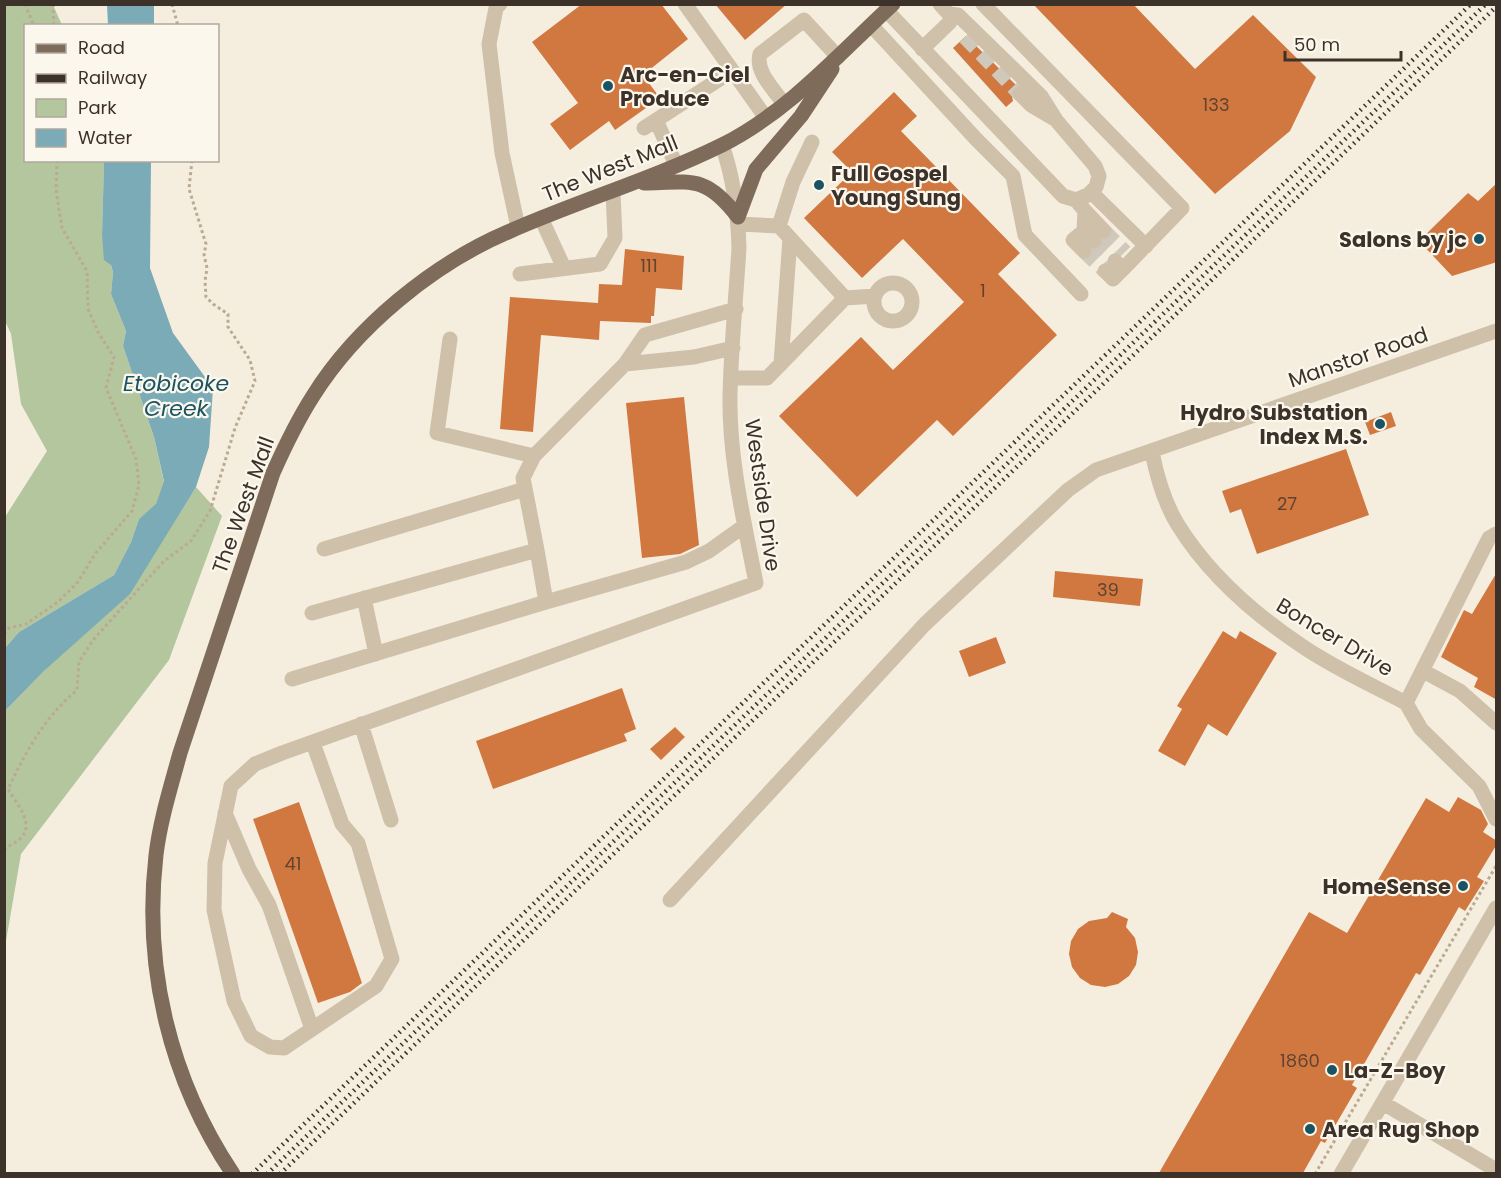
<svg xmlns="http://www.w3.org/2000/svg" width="1501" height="1178" font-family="Poppins,sans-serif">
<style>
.green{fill:#b3c69d}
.water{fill:#7babb6}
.building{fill:#d17841}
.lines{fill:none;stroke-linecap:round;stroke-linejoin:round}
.minor-tunnel{stroke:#d0c8bb;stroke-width:15;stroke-dasharray:15 8;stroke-linecap:butt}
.path{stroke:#bbaa93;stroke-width:3;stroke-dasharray:3 3;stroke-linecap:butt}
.minor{stroke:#cfc0a9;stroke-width:15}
.major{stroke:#7f6b59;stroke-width:15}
.rail{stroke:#3c3229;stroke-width:4.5;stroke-dasharray:1.5 4.5;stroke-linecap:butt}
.poi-dot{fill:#1a5362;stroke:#fcf7ec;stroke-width:2}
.labels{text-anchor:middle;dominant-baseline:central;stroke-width:4.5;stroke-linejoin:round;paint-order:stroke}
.number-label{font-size:18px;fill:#61442f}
.poi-label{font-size:21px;font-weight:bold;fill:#3c3229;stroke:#fcf7ec;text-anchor:start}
.street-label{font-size:21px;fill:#3c3229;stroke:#fcf7ec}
.water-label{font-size:22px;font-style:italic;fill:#1a5362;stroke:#fcf7ec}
</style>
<rect width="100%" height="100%" fill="#f5eedf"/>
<path class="green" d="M 5,5 L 53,5 L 62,25 L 26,26 L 26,160 L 104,161 L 102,235 L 113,272 L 111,294 L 126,331 L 123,346 L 154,437 L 164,482 L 156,505 L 139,519 L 131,542 L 114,575 L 19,632 L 5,648 L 5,517 L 47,451 L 21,404 L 11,334 L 5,321 Z
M 196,487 L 222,516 L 169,660 L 21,854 L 5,947 L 5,711 L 45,670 L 171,526 Z"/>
<path class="water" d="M 107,5 L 154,5 L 154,25 L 108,25 Z
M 104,161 L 151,161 L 150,268 L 173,333 L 213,388 L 209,447 L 196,487 L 130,594 L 45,670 L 5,711 L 5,648 L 19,632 L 114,575 L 131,542 L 139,519 L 156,504 L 164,481 L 154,437 L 123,346 L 126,331 L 111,294 L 113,272 L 111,265 L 104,260 L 102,235 Z"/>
<path class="building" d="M 582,4 L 661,4 L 688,39 L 643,75 L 660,98 L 615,130 L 609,121 L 570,150 L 550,124 L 578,103 L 532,42 Z
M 715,4 L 787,4 L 745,40 Z
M 1033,4 L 1133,4 L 1195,69 L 1253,15 L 1316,77 L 1290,131 L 1215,194 Z
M 966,36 L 1016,85 L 1011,92 L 1013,101 L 1006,107 L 953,48 Z
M 894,92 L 917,116 L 901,131 L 1020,253 L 998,274 L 1057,335 L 953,436 L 937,420 L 857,497 L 779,416 L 861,337 L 893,370 L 964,302 L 903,239 L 862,278 L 804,218 L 852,172 L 832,152 Z
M 1497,183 L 1497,262 L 1452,276 L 1419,241 L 1468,193 L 1478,201 Z
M 625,249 L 684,256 L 682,290 L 656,288 L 654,316 L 651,316 L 651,323 L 600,321 L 599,340 L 541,335 L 533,432 L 500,429 L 510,297 L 598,303 L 599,284 L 622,285 Z
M 684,397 L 699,545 L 680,554 L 642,558 L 626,403 Z
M 1391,412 L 1396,426 L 1370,435 L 1365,422 Z
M 1346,449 L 1369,515 L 1257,554 L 1241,509 L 1230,513 L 1222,491 Z
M 1055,571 L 1143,579 L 1140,606 L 1053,597 Z
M 1497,572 L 1497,700 L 1474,687 L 1478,678 L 1441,657 L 1464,610 L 1472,614 Z
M 1223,631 L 1236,639 L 1240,631 L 1277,653 L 1227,736 L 1208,724 L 1185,766 L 1158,751 L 1182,709 L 1177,706 Z
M 996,637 L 1006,663 L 969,677 L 959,651 Z
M 622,688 L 636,729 L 624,734 L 627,741 L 493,789 L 476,741 Z
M 675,727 L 685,737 L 661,760 L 650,749 Z
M 1458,797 L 1481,810 L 1488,824 L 1483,832 L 1497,841 L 1497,844 L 1477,877 L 1484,881 L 1465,911 L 1459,907 L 1420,975 L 1416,973 L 1352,1085 L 1357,1088 L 1325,1143 L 1321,1141 L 1303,1173 L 1159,1173 L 1309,912 L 1347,933 L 1426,798 L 1449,812 Z
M 299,802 L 362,983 L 350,992 L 318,1003 L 253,819 Z
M 1112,912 L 1128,919 L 1126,927 L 1135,938 L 1138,952 L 1136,965 L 1129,976 L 1118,984 L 1105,987 L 1091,985 L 1080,978 L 1072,967 L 1069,954 L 1071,941 L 1078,929 L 1089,921 L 1107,918 Z"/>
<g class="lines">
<path class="minor-tunnel" d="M 965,37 L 1020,94
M 1104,231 L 1125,252
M 1094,241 L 1115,261
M 1084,251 L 1105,271"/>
<path class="path" d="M 25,4 L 34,26
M 53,4 L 54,26
M 172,4 L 178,26
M 4,634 L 9,628 L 26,624 L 58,602 L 78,582 L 95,554 L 132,511 L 139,485 L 136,459 L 106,388 L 114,357 L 99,334 L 88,309 L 87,271 L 62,228 L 56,190 L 57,160
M 4,850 C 9,845 16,843 21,838 C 35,823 16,803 8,789 C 26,751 44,718 77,690 L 79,662 L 93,640 L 164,561 L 191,541 L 210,511 L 235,428 L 255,381 L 250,360 L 228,327 L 228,314 L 213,304 L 206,297 L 205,281 L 207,268 L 204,255 L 206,244 L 189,189 L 192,160
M 1315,1174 L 1496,866"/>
<path class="minor" d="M 500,4 L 496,8 L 489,44 L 502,153 L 518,227
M 685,4 L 766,118
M 983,4 L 1182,208 L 1123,269 L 1115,261
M 886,10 L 1063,196 L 1076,200 L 1088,195 L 1096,187 L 1099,176 L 1095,166 L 1056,120 L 1041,96 L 958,15 L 949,14 L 940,4
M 871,25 L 976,139 L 1013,176 L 1025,235 L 1081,294
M 922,49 L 950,22
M 1020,94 L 1031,105 L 1053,118
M 784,104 C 774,89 755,72 760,54 L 804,20 L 838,57
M 656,120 L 676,165
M 644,128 L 732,71
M 1091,192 L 1146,246
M 1076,200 L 1085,211 L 1084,231 L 1094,241
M 1085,211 L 1104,231
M 541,218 L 564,268
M 739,224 L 779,226 L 845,298
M 779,226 L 793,182 L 812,142
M 1084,231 L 1073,240 L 1084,251
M 1105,271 L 1113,279 L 1123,269
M 520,274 L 600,264 L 615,238 L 613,192
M874 302a19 19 0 1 1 38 0a19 19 0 1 1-38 0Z
M 450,339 L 437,433 L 534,456 L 625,364
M 733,348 L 694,357 L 625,364 L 645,335 L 736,309
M 781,364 L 790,238
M 731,378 L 767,378 L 845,298 L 875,296
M 1152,452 C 1157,477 1165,504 1178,525 C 1209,575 1254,614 1302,646 C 1334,668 1372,685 1406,703
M 324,549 L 525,489
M 364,598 L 376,654
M 546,602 L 686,562 L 709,551 L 744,526
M 312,613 L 537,550 L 523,478 L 534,456
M 1423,671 L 1460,691 L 1496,723
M 292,679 L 546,602 L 537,550
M 1406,703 L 1489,538 L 1496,534
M 1406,703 L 1421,729 L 1479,786 L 1496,819
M 361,724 L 391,820
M 313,743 L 342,824 L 358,843 L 392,959 L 376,986 L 284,1048 L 270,1047 L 251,1036 L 234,1001 L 214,910 L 215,863 L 231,786 L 255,764 L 282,753 L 756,583 C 744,521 729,459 730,396 C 731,346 736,297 739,248 C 738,213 734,179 722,145
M 225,813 L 249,869 L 269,905 L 312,1029
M 670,900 L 925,624 L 1068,490 L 1096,470 L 1496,331
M 1383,1103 L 1496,1170
M 1341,1174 L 1496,908"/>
<path class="major" d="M 644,183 C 692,182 706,175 738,217
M 738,217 L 756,169 L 801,116 L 832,69
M 233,1174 C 170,1080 143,968 156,855 C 160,821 171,786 180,753 L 273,473 C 285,446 297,421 313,396 C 356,327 433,264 508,232 C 578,201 653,179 722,145 C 788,112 839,54 893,4"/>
<path class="rail" d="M 252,1174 L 1471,4
M 267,1174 L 1486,4
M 280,1174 L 1496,7"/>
</g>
<g class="poi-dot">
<circle cx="608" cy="86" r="6"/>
<circle cx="819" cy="185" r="6"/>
<circle cx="1479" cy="239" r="6"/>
<circle cx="1380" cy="424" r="6"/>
<circle cx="1463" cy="886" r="6"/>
<circle cx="1332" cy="1070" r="6"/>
<circle cx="1310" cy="1129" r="6"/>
</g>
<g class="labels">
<g class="number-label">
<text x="1216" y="104">133</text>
<text x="649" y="265">111</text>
<text x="983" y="290">1</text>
<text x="1287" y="503">27</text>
<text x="1108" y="589">39</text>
<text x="293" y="863">41</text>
<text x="1300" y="1060">1860</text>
</g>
<g class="poi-label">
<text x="620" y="74">Arc-en-Ciel<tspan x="620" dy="24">Produce</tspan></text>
<text x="831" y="173">Full Gospel<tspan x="831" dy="24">Young Sung</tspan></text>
<text x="1467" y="239" text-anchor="end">Salons by jc</text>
<text x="1368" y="412" text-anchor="end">Hydro Substation<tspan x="1368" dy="24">Index M.S.</tspan></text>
<text x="1451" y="886" text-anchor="end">HomeSense</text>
<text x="1344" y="1070">La-Z-Boy</text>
<text x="1322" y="1129">Area Rug Shop</text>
</g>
<g class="street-label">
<text transform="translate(610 168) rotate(-22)">The West Mall</text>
<text transform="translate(1358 357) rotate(-19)">Manstor Road</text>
<text transform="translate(763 495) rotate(82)">Westside Drive</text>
<text transform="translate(243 505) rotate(-70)">The West Mall</text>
<text transform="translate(1335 637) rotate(31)">Boncer Drive</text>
</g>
<g class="water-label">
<text x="176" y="383">Etobicoke<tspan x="176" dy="25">Creek</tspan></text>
</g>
</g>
<rect width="1501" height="1178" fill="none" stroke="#3c3229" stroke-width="12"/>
<rect x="24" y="24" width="195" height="138" fill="#fcf7ec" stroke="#afa89e" stroke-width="1.5"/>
<rect x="36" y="44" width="30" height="9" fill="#7f6b59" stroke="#afa89e" stroke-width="1.5"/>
<text x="78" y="54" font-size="18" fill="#3c3229">Road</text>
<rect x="36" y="74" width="30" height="9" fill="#3c3229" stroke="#afa89e" stroke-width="1.5"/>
<text x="78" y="84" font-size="18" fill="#3c3229">Railway</text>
<rect x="36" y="99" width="30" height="18" fill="#b3c69d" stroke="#afa89e" stroke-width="1.5"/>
<text x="78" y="114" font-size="18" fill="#3c3229">Park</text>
<rect x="36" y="129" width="30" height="18" fill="#7babb6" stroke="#afa89e" stroke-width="1.5"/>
<text x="78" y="144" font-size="18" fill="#3c3229">Water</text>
<path d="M1285 51v9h116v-9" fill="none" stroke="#3c3229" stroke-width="3"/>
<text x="1294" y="51" font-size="18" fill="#3c3229" stroke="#fcf7ec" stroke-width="4.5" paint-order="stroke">50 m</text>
</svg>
